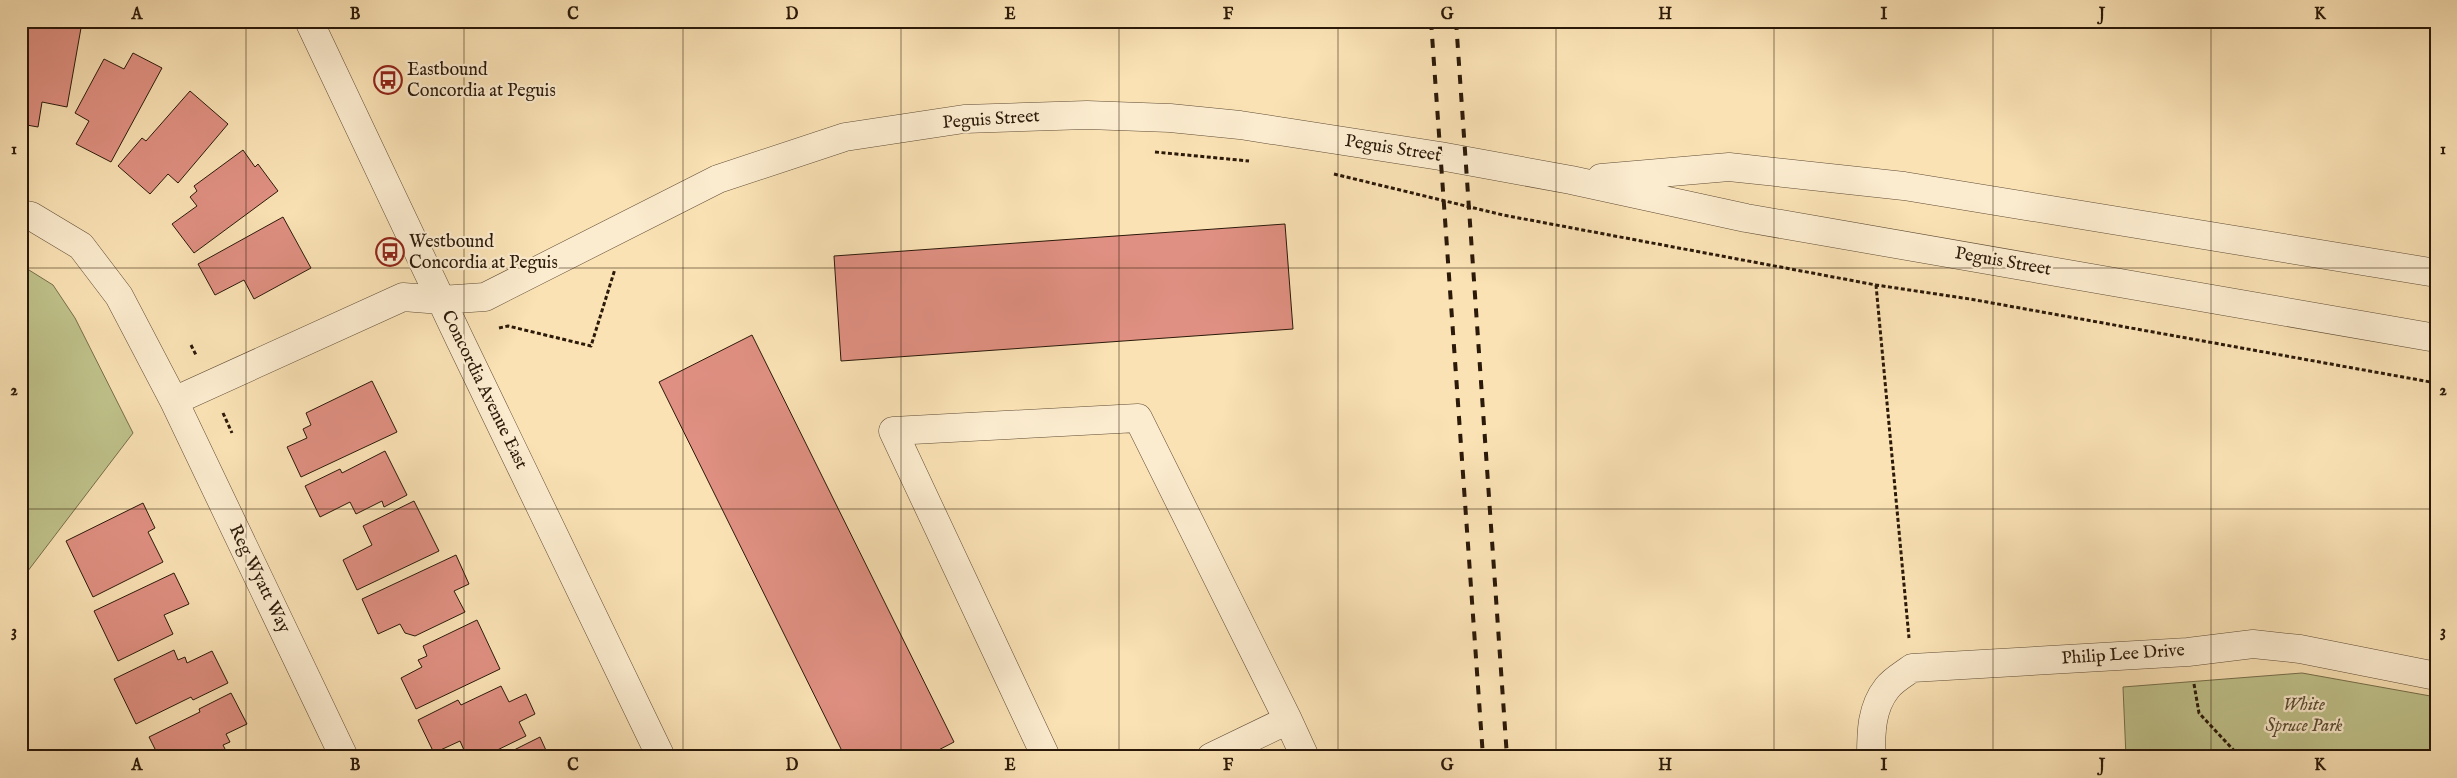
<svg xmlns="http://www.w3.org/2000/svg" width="2457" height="778" font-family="'IM FELL English',serif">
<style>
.green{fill:#c0c38c;stroke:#766e4a}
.building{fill:#e09082;stroke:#2b1909}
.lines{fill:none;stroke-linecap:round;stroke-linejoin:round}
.minor-casing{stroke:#5f4b34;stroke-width:29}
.path{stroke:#2b1909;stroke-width:3;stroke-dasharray:4 2.5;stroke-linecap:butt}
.minor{stroke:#fceccf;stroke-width:28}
.rail{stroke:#2b1909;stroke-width:4;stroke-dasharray:9 9;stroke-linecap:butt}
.grid{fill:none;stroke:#2b1909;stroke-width:1;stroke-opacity:0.55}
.labels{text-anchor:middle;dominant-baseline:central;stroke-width:4.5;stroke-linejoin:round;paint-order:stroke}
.poi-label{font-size:18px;fill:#2b1909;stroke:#fceccf;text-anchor:start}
.street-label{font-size:18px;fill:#2b1909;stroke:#fceccf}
.park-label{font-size:18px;font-style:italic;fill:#584c30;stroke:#fceccf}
.neatline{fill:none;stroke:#2b1909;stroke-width:2}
.grid-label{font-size:16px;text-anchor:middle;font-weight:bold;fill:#2b1909}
</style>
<rect width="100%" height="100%" fill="#fae2b5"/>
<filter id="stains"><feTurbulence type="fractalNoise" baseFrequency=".004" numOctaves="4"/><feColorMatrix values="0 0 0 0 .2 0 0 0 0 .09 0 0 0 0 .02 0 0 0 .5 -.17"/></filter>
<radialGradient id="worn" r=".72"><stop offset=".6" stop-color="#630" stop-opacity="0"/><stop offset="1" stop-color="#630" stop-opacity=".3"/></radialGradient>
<path class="green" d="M 21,265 L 53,285 L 75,318 L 133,433 L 21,580 Z
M 2302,673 L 2436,697 L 2436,757 L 2126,757 L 2123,687 Z"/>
<path class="building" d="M 21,21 L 40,21 L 81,28 L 67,107 L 42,102 L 38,127 L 21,124 Z
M 133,53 L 162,68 L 111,162 L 76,144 L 89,121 L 75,113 L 104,59 L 124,69 Z
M 190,91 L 228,124 L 178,183 L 168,174 L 150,194 L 118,166 L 142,138 L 146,141 Z
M 243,150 L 255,167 L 258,164 L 278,191 L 194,253 L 172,224 L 197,206 L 190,197 L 197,191 L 194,186 Z
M 283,217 L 311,268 L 254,299 L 244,280 L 215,295 L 198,264 Z
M 1285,224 L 1293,329 L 841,361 L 834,256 Z
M 752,335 L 954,742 L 925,757 L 845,757 L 659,382 Z
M 372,381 L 397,432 L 301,477 L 287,447 L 307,438 L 303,429 L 311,425 L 306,413 Z
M 385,451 L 407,495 L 384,507 L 382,501 L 356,514 L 350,502 L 320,517 L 305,486 L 340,469 L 342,473 Z
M 414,501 L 439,551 L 357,590 L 343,560 L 372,545 L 363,526 Z
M 143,503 L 155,528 L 148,532 L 163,562 L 93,597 L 66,541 Z
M 456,555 L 469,584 L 454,591 L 465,612 L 415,636 L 405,633 L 400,624 L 378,634 L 362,599 Z
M 174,573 L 189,604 L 164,615 L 173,634 L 118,661 L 94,611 Z
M 477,620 L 500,669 L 416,709 L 401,678 L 422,667 L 418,660 L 427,656 L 423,646 Z
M 174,650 L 178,660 L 185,657 L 187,663 L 212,651 L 228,683 L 193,700 L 191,697 L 136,724 L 114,679 Z
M 501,686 L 509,702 L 526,694 L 535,714 L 519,722 L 526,736 L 483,757 L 467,757 L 460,741 L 434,753 L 418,720 L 458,700 L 461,705 Z
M 231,693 L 247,724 L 226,734 L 230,742 L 223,745 L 229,757 L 159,757 L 149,737 L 200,712 L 199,709 Z
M 540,737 L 549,757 L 500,757 Z"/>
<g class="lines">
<defs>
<path id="minor" d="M 309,21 L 460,340 L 661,757
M 1601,178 L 1729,167 L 1904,186 L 2436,273
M 21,214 L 31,216 L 81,246 L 119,296 L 174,401 L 344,757
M 174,401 L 403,297 L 441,300 L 485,297 L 718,179 L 845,137 L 964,119 L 1087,115 L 1170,118 L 1240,125 L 1440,156 L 1571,180 L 1746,218 L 2436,338
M 1288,720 L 1305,757
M 1046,757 L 893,431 L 1138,418 L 1288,720 L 1211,757
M 1871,757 C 1871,733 1871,708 1887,688 C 1893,680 1904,674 1912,668 L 2188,652 L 2253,644 L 2300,649 L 2436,676"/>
</defs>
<use href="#minor" class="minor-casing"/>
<path class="path" d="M 1155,152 L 1249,161
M 1334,174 L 1503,215 L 1876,285 L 1970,299 L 2436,383
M 1876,285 L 1909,638
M 499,328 L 508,326 L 591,346 L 615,269
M 191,345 L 196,355
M 223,413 L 232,433
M 2194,684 L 2199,713 L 2240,757
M 2424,757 L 2436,750"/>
<use href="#minor" class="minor"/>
<path class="rail" d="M 1431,21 L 1483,757
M 1456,21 L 1507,757"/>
</g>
<path class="grid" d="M 246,21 L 246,757M 464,21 L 464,757M 683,21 L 683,757M 901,21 L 901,757M 1119,21 L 1119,757M 1338,21 L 1338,757M 1556,21 L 1556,757M 1774,21 L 1774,757M 1993,21 L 1993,757M 2211,21 L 2211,757M 21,268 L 2436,268M 21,509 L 2436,509"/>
<defs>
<symbol id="bus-ring" viewBox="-11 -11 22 22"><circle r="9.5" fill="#fceccf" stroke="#8f2418" stroke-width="1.5"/><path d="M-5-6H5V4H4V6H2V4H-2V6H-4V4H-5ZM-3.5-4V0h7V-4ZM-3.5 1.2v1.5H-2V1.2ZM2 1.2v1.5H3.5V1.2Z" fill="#8f2418"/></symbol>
</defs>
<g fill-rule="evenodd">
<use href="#bus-ring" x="372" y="64" width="32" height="32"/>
<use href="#bus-ring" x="374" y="236" width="32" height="32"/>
</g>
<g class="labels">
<g class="poi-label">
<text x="407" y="70">Eastbound<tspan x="407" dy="21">Concordia at Peguis</tspan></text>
<text x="409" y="242">Westbound<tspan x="409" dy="21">Concordia at Peguis</tspan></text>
</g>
<g class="street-label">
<text transform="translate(991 120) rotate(-4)">Peguis Street</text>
<text transform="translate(1393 149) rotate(9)">Peguis Street</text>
<text transform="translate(2003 262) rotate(10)">Peguis Street</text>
<text transform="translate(484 390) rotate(64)">Concordia Avenue East</text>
<text transform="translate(259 579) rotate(64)">Reg Wyatt Way</text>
<text transform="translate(2123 655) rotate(-4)">Philip Lee Drive</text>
</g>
<g class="park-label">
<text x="2304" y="705">White<tspan x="2304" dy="21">Spruce Park</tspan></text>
</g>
</g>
<rect width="2457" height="778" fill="none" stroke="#fae2b5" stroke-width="55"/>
<rect x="28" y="28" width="2402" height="722" class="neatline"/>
<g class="grid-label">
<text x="137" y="19">A</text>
<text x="355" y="19">B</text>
<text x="573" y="19">C</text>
<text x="792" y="19">D</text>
<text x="1010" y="19">E</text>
<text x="1228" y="19">F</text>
<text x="1447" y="19">G</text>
<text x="1665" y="19">H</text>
<text x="1884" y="19">I</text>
<text x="2102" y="19">J</text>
<text x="2320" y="19">K</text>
<text x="14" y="154">1</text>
<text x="2443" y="154">1</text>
<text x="14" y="395">2</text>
<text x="2443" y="395">2</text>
<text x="14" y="636">3</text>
<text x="2443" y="636">3</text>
<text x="137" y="770">A</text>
<text x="355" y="770">B</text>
<text x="573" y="770">C</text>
<text x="792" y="770">D</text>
<text x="1010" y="770">E</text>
<text x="1228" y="770">F</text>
<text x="1447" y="770">G</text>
<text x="1665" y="770">H</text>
<text x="1884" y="770">I</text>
<text x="2102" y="770">J</text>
<text x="2320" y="770">K</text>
</g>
<rect width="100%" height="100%" filter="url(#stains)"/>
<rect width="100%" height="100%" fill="url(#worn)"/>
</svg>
